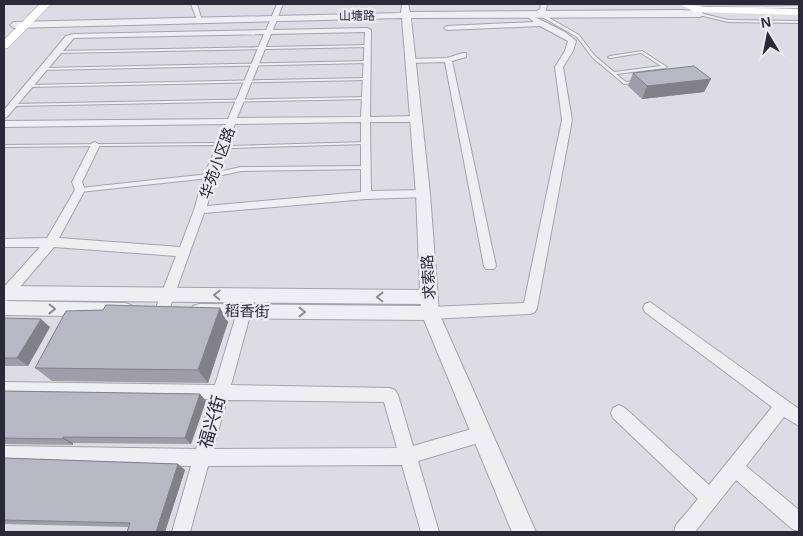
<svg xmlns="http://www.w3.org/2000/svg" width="803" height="536" font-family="Helvetica,'Noto Sans SC',sans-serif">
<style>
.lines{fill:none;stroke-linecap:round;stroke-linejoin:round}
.service-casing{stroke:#a4a2ad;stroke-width:2}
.minor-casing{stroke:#a4a2ad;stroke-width:2}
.tertiary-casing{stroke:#a4a2ad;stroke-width:2}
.primary-casing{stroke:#9e9daf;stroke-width:1}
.service{fill:#efeef3;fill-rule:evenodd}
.minor{fill:#efeef3;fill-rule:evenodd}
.tertiary{fill:#efeef3;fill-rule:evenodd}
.secondary{fill:#fff;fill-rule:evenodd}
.primary{fill:#fff;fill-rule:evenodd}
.wall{fill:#9e9da9}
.shaded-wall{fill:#818089}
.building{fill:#b8b7c4;stroke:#818089}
.oneway{stroke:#8c8b96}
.labels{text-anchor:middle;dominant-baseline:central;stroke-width:5;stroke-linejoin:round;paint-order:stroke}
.far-street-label{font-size:12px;fill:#2a2839;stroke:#ecebf3}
.street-label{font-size:15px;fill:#2a2839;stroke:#ecebf3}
.near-street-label{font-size:18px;fill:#2a2839;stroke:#ecebf3}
</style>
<rect width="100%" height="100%" fill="#dddce4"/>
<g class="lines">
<defs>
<path id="service" d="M 799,6 L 799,8 L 701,9 L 699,8 L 701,7 Z
M 537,12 L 539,12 L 579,35 L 594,55 L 614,72 L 661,66 L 641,53 L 610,58 L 608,57 L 610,56 L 642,51 L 667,67 L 665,68 L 616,74 L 626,82 L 635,81 L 637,82 L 635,83 L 624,84 L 592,57 L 577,37 L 537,14 Z
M 700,13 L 728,20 L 799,21 L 799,23 L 728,22 L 699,15 L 698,14 Z
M 369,45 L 370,45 L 370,47 L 57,53 L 55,52 L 57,51 Z
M 368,61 L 370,62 L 369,63 L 43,70 L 41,69 L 43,68 Z
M 367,78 L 368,78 L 368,80 L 28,87 L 26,86 L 28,85 Z
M 367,97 L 369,98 L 369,99 L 12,106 L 10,105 L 12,104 Z
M 365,142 L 367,143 L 367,144 L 233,148 L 213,145 L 4,147 L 4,145 L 213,143 L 233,146 Z
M 366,166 L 369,168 L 368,169 L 241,171 L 209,178 L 80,192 L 77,190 L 80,188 L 209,174 L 241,167 Z"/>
<path id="minor" d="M 191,4 L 197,4 L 202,21 L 197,20 Z
M 277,4 L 283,4 L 273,30 L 367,28 L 371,30 L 370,117 L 416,116 L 421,119 L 416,122 L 370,122 L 371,191 L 423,190 L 428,194 L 427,197 L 366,199 L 204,213 L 169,310 L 167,314 L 162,316 L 157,314 L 155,310 L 176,256 L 54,247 L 9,300 L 4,301 L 4,287 L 40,247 L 4,247 L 4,239 L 47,238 L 75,190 L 72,182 L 92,143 L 95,142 L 100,145 L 82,182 L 85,190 L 59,238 L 180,247 L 194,210 L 204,176 L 226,124 L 4,127 L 4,121 L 228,119 L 264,34 L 74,38 L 7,117 L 4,118 L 4,110 L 66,36 L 73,34 L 266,30 ZM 365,32 L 361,117 L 237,118 L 271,34 ZM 361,122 L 361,192 L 207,206 L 214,176 L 235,124 Z
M 541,4 L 547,4 L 546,10 L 535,17 L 565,32 L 576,41 L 573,51 L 563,67 L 572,120 L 537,308 L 535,312 L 530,314 L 430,319 L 425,317 L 423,313 L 425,309 L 430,307 L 524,303 L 562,120 L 555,67 L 565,51 L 568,41 L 540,26 L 447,30 L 444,28 L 447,26 L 534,22 L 528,17 L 540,9 Z
M 463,53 L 466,53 L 466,57 L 452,61 L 496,266 L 494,269 L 486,269 L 484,266 L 445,62 L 410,63 L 406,61 L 410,59 L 447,58 Z
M 650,302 L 799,409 L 799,426 L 784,417 L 746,466 L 799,510 L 799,531 L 792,529 L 736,480 L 695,532 L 674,532 L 676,525 L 698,499 L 613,418 L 611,413 L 613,408 L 619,405 L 625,408 L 709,485 L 772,407 L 645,312 L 643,308 L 645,304 Z
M 244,306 L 249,308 L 251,312 L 231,385 L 390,388 L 395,390 L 398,395 L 413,446 L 482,426 L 488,428 L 490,434 L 488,440 L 418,461 L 439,532 L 421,532 L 402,465 L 208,466 L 190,532 L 172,532 L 191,466 L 4,462 L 4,446 L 196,449 L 211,399 L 4,396 L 4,382 L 215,385 L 237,312 L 239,308 ZM 227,400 L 384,402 L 397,448 L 213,449 Z"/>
<path id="tertiary" d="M 402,4 L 408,4 L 410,12 L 679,10 L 700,11 L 704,14 L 700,17 L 411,18 L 430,194 L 439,313 L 536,532 L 512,532 L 424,320 L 199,318 L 193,316 L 190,311 L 193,306 L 199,304 L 421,306 L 421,304 L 4,300 L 4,286 L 420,290 L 416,194 L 402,18 L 14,28 L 10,25 L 14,22 L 401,13 Z
M 4,301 L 125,303 L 131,305 L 134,310 L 131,315 L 125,317 L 4,315 Z"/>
<path id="primary" d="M 40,4 L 51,4 L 8,48 L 4,49 L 4,40 Z"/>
</defs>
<use href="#service" class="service-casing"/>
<use href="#minor" class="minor-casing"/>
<use href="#tertiary" class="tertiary-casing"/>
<use href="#primary" class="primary-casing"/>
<use href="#service" class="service"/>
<use href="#minor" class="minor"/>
<use href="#tertiary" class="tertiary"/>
<path class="secondary" d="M 680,4 L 706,7 L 799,9 L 799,15 L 694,12 Z"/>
<use href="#primary" class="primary"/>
</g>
<path class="wall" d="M 633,73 L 711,79 L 704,92 L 642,99 L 628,86 Z
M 220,308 L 228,322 L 208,383 L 52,381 L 35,368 Z
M 4,318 L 50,327 L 28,366 L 4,366 L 4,367 Z
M 4,391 L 200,394 L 206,401 L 191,444 L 73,443 L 73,445 L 4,444 Z
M 4,458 L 178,464 L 185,470 L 165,532 L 127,532 L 129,527 L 4,524 Z"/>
<path class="shaded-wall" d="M 711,79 L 704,92 L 642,99 L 647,86 Z
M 220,308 L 228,322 L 208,383 L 198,370 Z
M 41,319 L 50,327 L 28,366 L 17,358 Z
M 200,394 L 206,401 L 191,444 L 185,438 Z
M 63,437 L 73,443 L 73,445 L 63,439 Z
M 178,464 L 185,470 L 165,532 L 156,532 Z"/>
<path class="building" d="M 694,66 L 711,79 L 647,86 L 633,73 Z
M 106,305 L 220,308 L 198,370 L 35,368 L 66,311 L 103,310 Z
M 4,318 L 41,319 L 17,358 L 4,358 Z
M 4,391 L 200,394 L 185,438 L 63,437 L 63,439 L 4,438 Z
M 4,458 L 178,464 L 156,532 L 127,532 L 130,523 L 4,520 Z"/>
<defs><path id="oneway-chevron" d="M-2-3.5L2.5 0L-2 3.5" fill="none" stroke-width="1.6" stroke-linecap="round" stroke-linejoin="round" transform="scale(1.25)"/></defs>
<g class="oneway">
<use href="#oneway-chevron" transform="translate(217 295) rotate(-179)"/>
<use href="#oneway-chevron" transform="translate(380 297) rotate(-179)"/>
<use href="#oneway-chevron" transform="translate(52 309) rotate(1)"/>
<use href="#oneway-chevron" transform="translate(302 312)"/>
</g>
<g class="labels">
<g class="far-street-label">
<text transform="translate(357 16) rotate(-1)">山塘路</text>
</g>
<g class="street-label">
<text transform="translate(217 163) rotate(-70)">华苑小区路</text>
<text transform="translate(428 277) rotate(-93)">求索路</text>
<text transform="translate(247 311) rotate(1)">稻香街</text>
</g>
<g class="near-street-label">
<text transform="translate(212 422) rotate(-74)">福兴街</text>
</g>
</g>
<rect width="803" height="536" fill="none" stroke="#2a2839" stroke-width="10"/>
<g transform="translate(768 35) rotate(350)" stroke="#ecebf3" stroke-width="4" paint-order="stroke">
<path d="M0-4L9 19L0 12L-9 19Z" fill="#2a2839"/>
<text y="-8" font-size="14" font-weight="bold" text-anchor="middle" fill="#2a2839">N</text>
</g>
</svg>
